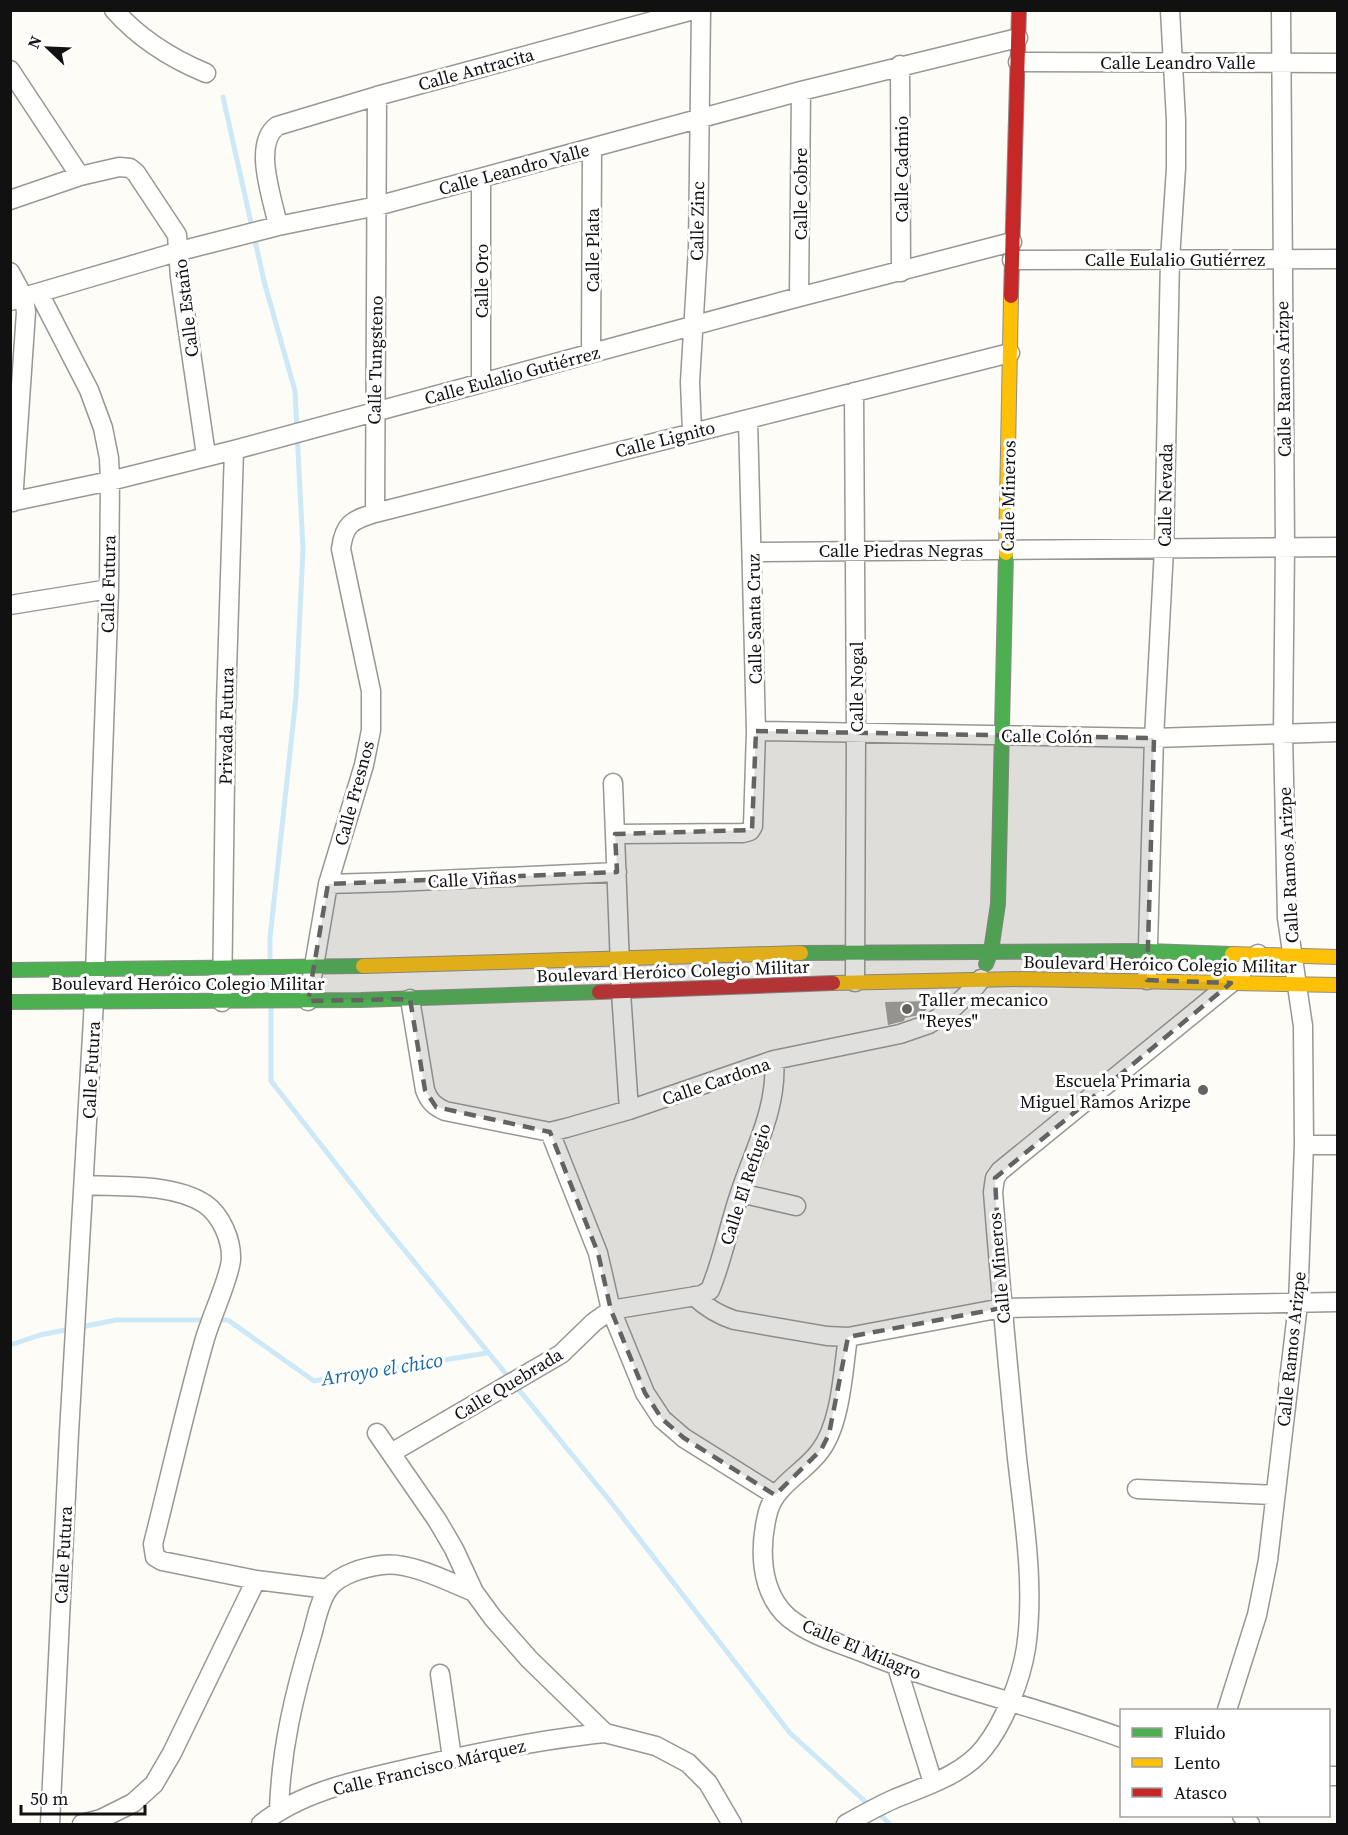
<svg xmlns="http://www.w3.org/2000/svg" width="1348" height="1835" font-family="'Source Serif 4',serif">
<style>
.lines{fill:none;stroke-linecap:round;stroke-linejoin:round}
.stream{stroke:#cde8f7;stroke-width:5}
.building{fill:#a19f9c}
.street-casing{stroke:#979795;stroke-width:21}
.fast-casing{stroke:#8e8d8b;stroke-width:16}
.slow-casing{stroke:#8e8d8b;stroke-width:16}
.jam-casing{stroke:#8e8d8b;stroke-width:16}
.street{stroke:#fffffe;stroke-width:18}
.fast{stroke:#4caf50;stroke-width:14}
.slow{stroke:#ffc107;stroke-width:14}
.jam{stroke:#c62828;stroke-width:14}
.marked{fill:#646362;fill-opacity:0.2;stroke:#646362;stroke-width:4.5;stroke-dasharray:12 8;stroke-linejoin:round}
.poi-dot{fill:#646362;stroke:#fff;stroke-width:2}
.labels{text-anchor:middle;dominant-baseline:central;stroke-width:6;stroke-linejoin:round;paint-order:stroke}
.street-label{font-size:18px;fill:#111;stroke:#fff}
.poi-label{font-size:18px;fill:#111;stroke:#fff;text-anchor:start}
.water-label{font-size:20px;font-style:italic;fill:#1768a6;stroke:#fff}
</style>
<rect width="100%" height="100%" fill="#fdfcf7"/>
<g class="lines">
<path class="stream" d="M 223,97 L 264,281 L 295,391 L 303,549 L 296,697 L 270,938 L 270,961
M 270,973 L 270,994
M 271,1009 L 271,1081 L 379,1219 L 610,1501 L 790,1733 L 890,1824
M 216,1320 L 228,1320 L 314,1381 L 487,1353
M 10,1345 L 40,1335 L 116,1320 L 207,1320"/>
</g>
<path class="building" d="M 930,1001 L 924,1014 L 905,1018 L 904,1021 L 888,1025 L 885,1002 Z"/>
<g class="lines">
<defs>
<path id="street" d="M 114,10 C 139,38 172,59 206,73
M 1018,62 L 1338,63
M 900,65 L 901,272
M 10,70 L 80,176
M 481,178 L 481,383
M 10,200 L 80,176 L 119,167 L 130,168 L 136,173 L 177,235 L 180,277 L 206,455
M 278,226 C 273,199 252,145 277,126 L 377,96 L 693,10
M 1012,260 L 1338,259
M 10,272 L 24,298 L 26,312 L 13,502
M 39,293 L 89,390 L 103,428 L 109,458 L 110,481 L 109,589 L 94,1001 L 69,1433 L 50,1824
M 799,297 L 801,91
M 10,301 L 180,251 L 278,226 L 377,206 L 801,91 L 1018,38
M 591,353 L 592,148
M 854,392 L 856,732 L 855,982
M 692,432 L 690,382 L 698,249 L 701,10
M 10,502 L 110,481 L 234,450 L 799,297 L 1012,242
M 375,513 L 377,96
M 752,552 L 1338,547
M 10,605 L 109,589
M 756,731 L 1154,738 L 1338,732
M 613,783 L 621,992 L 629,1110
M 615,834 L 743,833 L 750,831 L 753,826 L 756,731 L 748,419
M 328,884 L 395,882 L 617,872
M 1147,980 L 1154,738 L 1164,549 L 1170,259 L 1176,168 L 1176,120 L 1170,10
M 410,999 L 425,1090 C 429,1101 434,1106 445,1111 L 550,1132 L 566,1128 L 629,1110 L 774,1060 L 900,1034 L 929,1024 L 953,1008 L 975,987 L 981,979
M 308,1001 L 328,884 L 364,765 L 371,730 L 371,691 L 341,549 C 344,524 352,520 375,513 L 1010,353
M 222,1002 L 226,703 L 234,450
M 550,1132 L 598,1253 L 611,1310 L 645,1393 L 662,1419 L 684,1438 L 775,1495
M 1304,1145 L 1338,1145
M 84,1185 C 120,1187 174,1183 205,1204 C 221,1215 232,1240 231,1260 C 229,1280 210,1319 204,1342 C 185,1409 170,1477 153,1544 L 155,1557 L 162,1561 L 256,1580 L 328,1589
M 740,1193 L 796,1206
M 694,1296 C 707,1308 718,1315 734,1320 L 827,1336 L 848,1337 L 1002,1308 L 1338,1302
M 848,1337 C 843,1370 841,1424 820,1451 C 804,1473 775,1485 768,1512 C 759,1547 759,1592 789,1618 C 809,1634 835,1642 859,1651 C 944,1686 1035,1706 1122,1738
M 377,1433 L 437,1520 L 454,1549 L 474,1592 L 493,1618 L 529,1659 L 605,1733 L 656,1746 L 688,1763 L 708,1783 L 732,1824
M 391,1453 L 561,1354 L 594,1322 L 611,1310 L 702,1295 L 710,1290 C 723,1259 729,1225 740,1193 C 754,1150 778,1107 774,1060
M 1137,1489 L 1275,1495
M 897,1667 L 933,1783
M 440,1674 L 452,1758
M 1227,1710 L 1257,1615 L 1268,1560 L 1298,1304 L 1304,1145 L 1303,1026 L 1287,918 L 1283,733 L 1285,547 L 1281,10
M 1328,1776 L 1338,1776
M 279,1810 C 281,1749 294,1694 312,1635 C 316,1621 319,1601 329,1588 C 340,1574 365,1567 382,1565 C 409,1561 449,1582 474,1592
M 1242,1816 L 1250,1824
M 82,1824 L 101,1819 L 133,1803 L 154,1784 L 172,1753 L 256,1580
M 261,1824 C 305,1789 365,1779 419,1766 C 480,1752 542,1739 605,1733
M 846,1824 C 862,1815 878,1806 894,1799 C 925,1786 963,1775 984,1748 C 1004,1723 1021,1680 1026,1648 C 1035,1586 1024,1520 1017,1458 C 1008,1369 1000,1281 993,1192 L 995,1178 L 1000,1171 L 1231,983 L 1258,954"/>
<path id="fast" d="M 801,953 L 1148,951 L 1232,954
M 986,964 L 991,951 L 998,904 L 1006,553
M 10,970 L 363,966
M 10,1002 L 361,1000 L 599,992"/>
<path id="slow" d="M 1006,553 L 1011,296
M 1232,954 L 1338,957
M 363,966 L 801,953
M 833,983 L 1022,979 L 1338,985"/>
<path id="jam" d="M 1011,296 L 1019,10
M 599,992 L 833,983"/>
</defs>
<use href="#street" class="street-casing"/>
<use href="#fast" class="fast-casing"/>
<use href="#slow" class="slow-casing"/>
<use href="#jam" class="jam-casing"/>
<use href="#street" class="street"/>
<use href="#fast" class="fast"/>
<use href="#slow" class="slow"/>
<use href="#jam" class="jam"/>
</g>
<path class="marked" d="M 756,731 L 1154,738 L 1147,980 L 1231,983 L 995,1178 L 1002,1308 L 848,1337 L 829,1434 L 821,1450 L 775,1495 L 684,1438 L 662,1419 L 645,1393 L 611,1310 L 598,1253 L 550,1132 L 436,1107 L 425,1090 L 410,999 L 308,1001 L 328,884 L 617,872 L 615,834 L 752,830 Z"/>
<g class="poi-dot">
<circle cx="907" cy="1009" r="6"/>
<circle cx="1203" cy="1090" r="6"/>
</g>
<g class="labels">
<g class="street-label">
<text x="1178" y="62">Calle Leandro Valle</text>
<text transform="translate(476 69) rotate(-15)">Calle Antracita</text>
<text transform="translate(514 169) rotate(-15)">Calle Leandro Valle</text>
<text transform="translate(901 169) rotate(-90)">Calle Cadmio</text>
<text transform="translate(800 194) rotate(-90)">Calle Cobre</text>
<text transform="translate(697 221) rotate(-89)">Calle Zinc</text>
<text transform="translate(592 250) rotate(-90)">Calle Plata</text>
<text x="1175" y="259">Calle Eulalio Gutiérrez</text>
<text transform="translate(481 281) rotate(-90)">Calle Oro</text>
<text transform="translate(186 308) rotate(-97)">Calle Estaño</text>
<text transform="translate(375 360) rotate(-89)">Calle Tungsteno</text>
<text transform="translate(512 375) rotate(-15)">Calle Eulalio Gutiérrez</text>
<text transform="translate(1283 379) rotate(-91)">Calle Ramos Arizpe</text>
<text transform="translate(665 439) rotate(-14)">Calle Lignito</text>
<text transform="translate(1165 495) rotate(-89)">Calle Nevada</text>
<text transform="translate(1008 496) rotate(-89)">Calle Mineros</text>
<text x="901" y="550">Calle Piedras Negras</text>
<text transform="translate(108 584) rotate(-89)">Calle Futura</text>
<text transform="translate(754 619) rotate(-91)">Calle Santa Cruz</text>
<text transform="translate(856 687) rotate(-90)">Calle Nogal</text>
<text transform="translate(226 726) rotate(-89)">Privada Futura</text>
<text transform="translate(1047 736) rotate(1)">Calle Colón</text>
<text transform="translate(354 793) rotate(-75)">Calle Fresnos</text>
<text transform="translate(1288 865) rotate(-93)">Calle Ramos Arizpe</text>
<text transform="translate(472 879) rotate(-3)">Calle Viñas</text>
<text transform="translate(1160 964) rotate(1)">Boulevard Heróico Colegio Militar</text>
<text transform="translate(673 971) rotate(-2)">Boulevard Heróico Colegio Militar</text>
<text x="188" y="983">Boulevard Heróico Colegio Militar</text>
<text transform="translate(91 1070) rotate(-87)">Calle Futura</text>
<text transform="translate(716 1081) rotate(-19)">Calle Cardona</text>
<text transform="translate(745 1184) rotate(-72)">Calle El Refugio</text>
<text transform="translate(999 1268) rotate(-95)">Calle Mineros</text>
<text transform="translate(1291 1349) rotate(-84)">Calle Ramos Arizpe</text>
<text transform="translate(508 1384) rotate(-31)">Calle Quebrada</text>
<text transform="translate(63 1555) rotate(-87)">Calle Futura</text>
<text transform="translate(862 1649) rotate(23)">Calle El Milagro</text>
<text transform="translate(429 1767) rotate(-13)">Calle Francisco Márquez</text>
</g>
<g class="poi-label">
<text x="919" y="999">Taller mecanico<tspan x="919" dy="21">"Reyes"</tspan></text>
<text x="1191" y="1080" text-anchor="end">Escuela Primaria<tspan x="1191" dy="21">Miguel Ramos Arizpe</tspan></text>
</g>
<g class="water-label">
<text transform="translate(382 1369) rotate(-9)">Arroyo el chico</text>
</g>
</g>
<rect width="1348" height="1835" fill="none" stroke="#111111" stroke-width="24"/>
<rect x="1120" y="1709" width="210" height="108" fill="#ffffff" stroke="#a0a0a0" stroke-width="1.5"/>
<rect x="1132" y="1728" width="30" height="9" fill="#4caf50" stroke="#a0a0a0" stroke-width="1.5"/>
<text x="1174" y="1739" font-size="18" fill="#111111">Fluido</text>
<rect x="1132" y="1758" width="30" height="9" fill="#ffc107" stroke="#a0a0a0" stroke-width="1.5"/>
<text x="1174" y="1769" font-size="18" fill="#111111">Lento</text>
<rect x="1132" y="1788" width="30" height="9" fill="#c62828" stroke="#a0a0a0" stroke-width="1.5"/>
<text x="1174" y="1799" font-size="18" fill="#111111">Atasco</text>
<g transform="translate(48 48) rotate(293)" stroke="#ffffff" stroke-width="4.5" paint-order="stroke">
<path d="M0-4.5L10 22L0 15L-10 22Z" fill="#111111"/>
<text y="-9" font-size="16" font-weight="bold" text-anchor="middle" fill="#111111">N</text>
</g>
<path d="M21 1805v9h124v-9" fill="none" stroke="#111111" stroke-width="3"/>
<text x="30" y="1805" font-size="18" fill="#111111" stroke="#ffffff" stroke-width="4.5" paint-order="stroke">50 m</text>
</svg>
